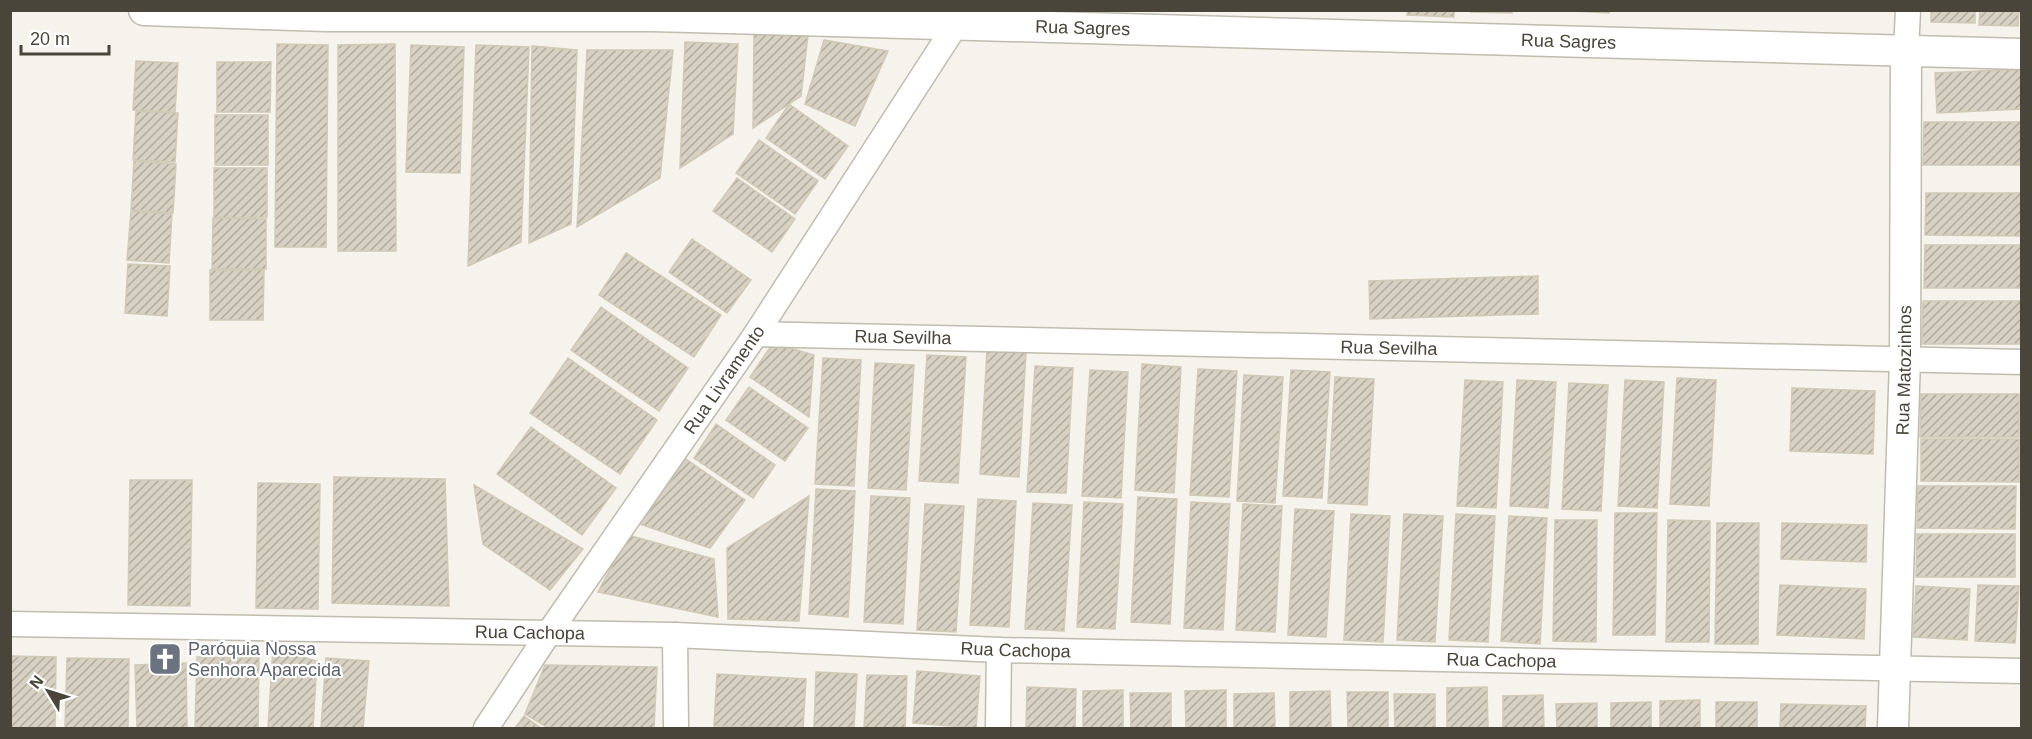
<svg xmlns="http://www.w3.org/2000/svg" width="2032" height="739" font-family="Helvetica,sans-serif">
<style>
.building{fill:url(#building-hatch);stroke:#d0c9b6;stroke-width:1.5}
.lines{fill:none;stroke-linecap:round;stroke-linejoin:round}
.minor-casing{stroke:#c0bcaf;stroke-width:27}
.tertiary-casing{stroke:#c0bcaf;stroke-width:33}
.minor{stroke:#fff;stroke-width:24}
.tertiary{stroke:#fff;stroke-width:30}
.labels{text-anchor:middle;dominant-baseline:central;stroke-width:4.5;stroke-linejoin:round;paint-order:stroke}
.street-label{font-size:18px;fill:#49453a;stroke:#fff}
.worship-label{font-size:18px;fill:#5b616d;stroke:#fff;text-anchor:start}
</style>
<defs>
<pattern id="building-hatch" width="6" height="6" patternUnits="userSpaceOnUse" patternTransform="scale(1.5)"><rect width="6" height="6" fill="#d6d1c2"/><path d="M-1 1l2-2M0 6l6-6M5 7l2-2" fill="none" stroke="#b0ab9f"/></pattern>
</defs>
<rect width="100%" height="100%" fill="#f5f3ec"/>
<path class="building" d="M 1408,10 L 1454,10 L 1454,17 L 1407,15 Z
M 1471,10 L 1512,10 L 1512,13 L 1471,12 Z
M 1554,10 L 1610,10 L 1609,13 Z
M 1931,10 L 1975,10 L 1975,23 L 1931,22 Z
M 1980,10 L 2019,10 L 2018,26 L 1979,25 Z
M 754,34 L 808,35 L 801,96 L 753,128 Z
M 824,40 L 888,51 L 855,126 L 805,104 Z
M 685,42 L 738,44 L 733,134 L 680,168 Z
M 277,44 L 328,45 L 326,247 L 275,247 Z
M 395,44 L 396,251 L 338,251 L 338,45 Z
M 411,45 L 464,47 L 460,173 L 406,172 Z
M 476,45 L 529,47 L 521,242 L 468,266 Z
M 532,46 L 577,50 L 571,224 L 529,243 Z
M 587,50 L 673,50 L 660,178 L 577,227 Z
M 136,61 L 178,63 L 175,112 L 133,110 Z
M 217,62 L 271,62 L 270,112 L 217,112 Z
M 2022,69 L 2022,109 L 1937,113 L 1935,73 Z
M 789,104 L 848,146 L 825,179 L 766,138 Z
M 136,111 L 178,113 L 175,162 L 133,160 Z
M 215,115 L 268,115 L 268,165 L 215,165 Z
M 1924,122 L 2022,122 L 2021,165 L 1923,165 Z
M 759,140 L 818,181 L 795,214 L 736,173 Z
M 134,161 L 176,164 L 173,213 L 131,210 Z
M 214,168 L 267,168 L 267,217 L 214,218 Z
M 737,178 L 795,219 L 772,252 L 713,211 Z
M 1926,193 L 2022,193 L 2022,236 L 1925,235 Z
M 131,211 L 172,214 L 169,263 L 127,260 Z
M 213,218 L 266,219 L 266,269 L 212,269 Z
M 692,239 L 751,280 L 727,313 L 669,272 Z
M 1925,245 L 2022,245 L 2022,288 L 1924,288 Z
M 626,253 L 721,315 L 694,357 L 599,295 Z
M 128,264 L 170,266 L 167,316 L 125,313 Z
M 210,270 L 264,270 L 263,320 L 210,320 Z
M 1538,276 L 1538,314 L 1370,319 L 1369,281 Z
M 1923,301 L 2021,301 L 2021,344 L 1922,344 Z
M 601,307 L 688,368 L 659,411 L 571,350 Z
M 773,343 L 814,355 L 809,417 L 750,377 Z
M 987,349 L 1026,351 L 1019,477 L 980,474 Z
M 927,355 L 966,357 L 958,483 L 919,481 Z
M 568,358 L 657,420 L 620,474 L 530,413 Z
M 823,358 L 861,360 L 854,486 L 815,484 Z
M 875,363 L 914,365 L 906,490 L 868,488 Z
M 1142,364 L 1181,367 L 1174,493 L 1135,490 Z
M 1035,366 L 1073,368 L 1066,493 L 1027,492 Z
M 1198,369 L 1237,371 L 1229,497 L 1190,495 Z
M 1090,370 L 1128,372 L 1121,498 L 1082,496 Z
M 1291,370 L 1330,372 L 1322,498 L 1283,496 Z
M 1244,375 L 1283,377 L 1275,503 L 1237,501 Z
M 1335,377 L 1374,379 L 1367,505 L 1328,503 Z
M 1677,378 L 1716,380 L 1709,506 L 1670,504 Z
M 1465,380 L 1503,382 L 1496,508 L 1457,506 Z
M 1517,380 L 1556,382 L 1548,508 L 1510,506 Z
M 1625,380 L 1664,382 L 1657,508 L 1618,506 Z
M 1569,383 L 1608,385 L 1601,511 L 1562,509 Z
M 749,387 L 808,428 L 785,461 L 726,420 Z
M 1792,388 L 1875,391 L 1873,454 L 1790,451 Z
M 1921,394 L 2019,394 L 2019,437 L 1920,437 Z
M 716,424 L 775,465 L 753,498 L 694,458 Z
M 531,427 L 616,488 L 582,535 L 497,474 Z
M 1921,439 L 2019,439 L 2019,482 L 1921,481 Z
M 686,459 L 745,500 L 710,548 L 640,524 Z
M 334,477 L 445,479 L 449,606 L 332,603 Z
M 130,480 L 192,480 L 190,606 L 128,605 Z
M 258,483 L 320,484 L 318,609 L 256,608 Z
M 474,485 L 583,549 L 550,590 L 483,544 Z
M 1918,486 L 2016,486 L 2015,529 L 1917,528 Z
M 816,489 L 855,491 L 848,617 L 809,614 Z
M 809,496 L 799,621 L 728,619 L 727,548 Z
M 871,496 L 910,498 L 903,624 L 864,622 Z
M 1138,497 L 1177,499 L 1170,624 L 1131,622 Z
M 978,499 L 1016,501 L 1009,627 L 970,625 Z
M 1084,502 L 1123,504 L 1115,629 L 1077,627 Z
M 1191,502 L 1230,504 L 1223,630 L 1184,628 Z
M 1033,503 L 1072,505 L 1064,631 L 1025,629 Z
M 925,504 L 964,506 L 956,632 L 917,630 Z
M 1243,504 L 1282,506 L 1275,632 L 1236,630 Z
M 1295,509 L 1334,511 L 1326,637 L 1288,635 Z
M 1615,513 L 1657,513 L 1655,635 L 1613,635 Z
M 1351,514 L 1390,516 L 1383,642 L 1344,640 Z
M 1404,514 L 1443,516 L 1435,642 L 1397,640 Z
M 1456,514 L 1495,516 L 1488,642 L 1449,640 Z
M 1509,516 L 1547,518 L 1540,644 L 1501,641 Z
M 1555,520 L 1597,520 L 1596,642 L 1553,641 Z
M 1668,520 L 1710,521 L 1709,642 L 1666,642 Z
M 1717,523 L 1759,523 L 1758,644 L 1715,644 Z
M 1782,523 L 1867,525 L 1866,562 L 1781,559 Z
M 1917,534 L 2015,534 L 2015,577 L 1916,577 Z
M 628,535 L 714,559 L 718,617 L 598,592 Z
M 1780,585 L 1866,589 L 1864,639 L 1777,635 Z
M 1978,585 L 2019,586 L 2015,643 L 1975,641 Z
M 1916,586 L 1970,589 L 1967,640 L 1913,637 Z
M 273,649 L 317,661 L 313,728 L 268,728 Z
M 10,656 L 56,657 L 55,728 L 10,728 Z
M 197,657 L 259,658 L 258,728 L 195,728 Z
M 67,658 L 129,659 L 128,728 L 65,728 Z
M 326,658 L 369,661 L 363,728 L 321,728 Z
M 186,663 L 187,728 L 137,728 L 135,665 Z
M 545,665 L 657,667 L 654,728 L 548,728 L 525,714 Z
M 917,671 L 980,676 L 976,728 L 913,723 Z
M 816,672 L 857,674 L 854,728 L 814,728 Z
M 717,674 L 806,679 L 803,728 L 714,726 Z
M 867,675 L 907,676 L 905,728 L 864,728 Z
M 1027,687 L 1076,689 L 1075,728 L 1026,728 Z
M 1487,687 L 1488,728 L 1447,728 L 1447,688 Z
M 1123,690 L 1123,728 L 1083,728 L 1083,691 Z
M 1226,690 L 1226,728 L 1186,728 L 1185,691 Z
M 1330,691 L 1331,728 L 1290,728 L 1290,692 Z
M 1347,692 L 1388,692 L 1388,728 L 1348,728 Z
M 1130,693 L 1171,693 L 1171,728 L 1131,728 Z
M 1274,693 L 1275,728 L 1234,728 L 1234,694 Z
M 1394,694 L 1435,694 L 1435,728 L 1395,728 Z
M 1543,695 L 1544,728 L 1503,728 L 1503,696 Z
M 1700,700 L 1700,728 L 1660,728 L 1660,701 Z
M 1651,702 L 1651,728 L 1611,728 L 1611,703 Z
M 1716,702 L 1757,702 L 1757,728 L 1716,728 Z
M 1597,703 L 1597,728 L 1557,728 L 1556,704 Z
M 1781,704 L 1866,706 L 1865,728 L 1780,728 Z
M 524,716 L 541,728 L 515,728 Z"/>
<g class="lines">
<defs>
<g id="minor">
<path d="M 1906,51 L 1908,10"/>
<path id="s1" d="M 756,334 L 2022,362"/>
<path id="s2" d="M 10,624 L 675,635 L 999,650 L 2022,671"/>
<path d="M 675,635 L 676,728"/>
<path id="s3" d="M 486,728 L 548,634 L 756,334 L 955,26 L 956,10"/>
<path d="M 998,728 L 999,650"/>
</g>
<g id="tertiary">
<path id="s4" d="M 144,10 L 326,16 L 652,16 L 2022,54"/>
<path id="s5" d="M 1893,728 L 1905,359 L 1906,51"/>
</g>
</defs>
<use href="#minor" class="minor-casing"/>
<use href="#tertiary" class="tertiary-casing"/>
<use href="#minor" class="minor"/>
<use href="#tertiary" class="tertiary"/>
</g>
<defs>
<symbol id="church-square" viewBox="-11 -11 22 22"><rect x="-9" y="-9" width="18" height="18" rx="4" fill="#6b7280" stroke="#fff"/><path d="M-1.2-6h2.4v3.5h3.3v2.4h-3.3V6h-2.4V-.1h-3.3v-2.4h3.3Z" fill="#fff"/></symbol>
</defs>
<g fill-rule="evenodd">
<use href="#church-square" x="146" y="640" width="38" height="38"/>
</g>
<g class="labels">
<g class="street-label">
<text stroke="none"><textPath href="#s4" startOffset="939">Rua Sagres</textPath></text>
<text stroke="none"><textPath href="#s4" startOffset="1425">Rua Sagres</textPath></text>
<text stroke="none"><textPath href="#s1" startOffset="147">Rua Sevilha</textPath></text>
<text stroke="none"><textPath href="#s1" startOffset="633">Rua Sevilha</textPath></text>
<text stroke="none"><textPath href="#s5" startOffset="358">Rua Matozinhos</textPath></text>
<text stroke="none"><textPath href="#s3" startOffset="422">Rua Livramento</textPath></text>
<text stroke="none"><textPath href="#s2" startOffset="520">Rua Cachopa</textPath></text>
<text stroke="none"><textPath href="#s2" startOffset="1006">Rua Cachopa</textPath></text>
<text stroke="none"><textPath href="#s2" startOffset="1492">Rua Cachopa</textPath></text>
</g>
<g class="worship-label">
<text x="188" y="649">Paróquia Nossa<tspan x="188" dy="21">Senhora Aparecida</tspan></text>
</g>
</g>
<rect width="2032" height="739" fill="none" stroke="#49453a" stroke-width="24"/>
<g transform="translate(48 691) rotate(308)" stroke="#ffffff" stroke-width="4.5" paint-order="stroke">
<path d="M0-4.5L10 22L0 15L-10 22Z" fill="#49453a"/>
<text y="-9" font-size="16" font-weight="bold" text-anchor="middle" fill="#49453a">N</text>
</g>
<path d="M21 45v9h88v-9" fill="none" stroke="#49453a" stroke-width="3"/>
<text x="30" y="45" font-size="18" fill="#49453a" stroke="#ffffff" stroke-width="4.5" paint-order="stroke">20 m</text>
</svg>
